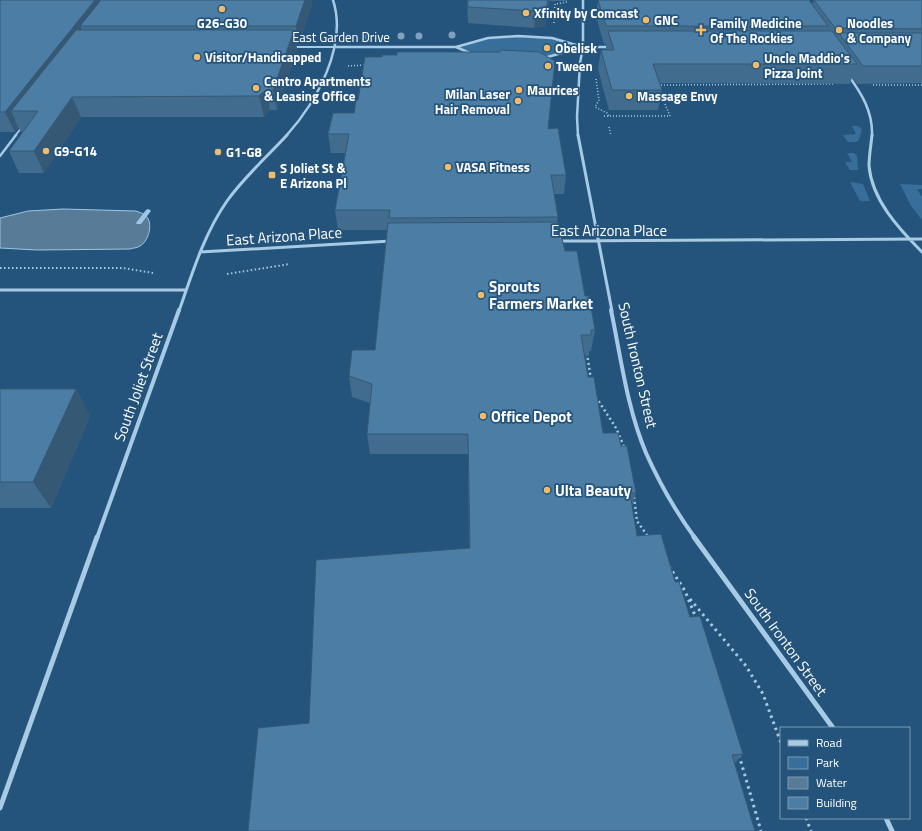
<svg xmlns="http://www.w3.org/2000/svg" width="922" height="831" font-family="'Titillium Web',sans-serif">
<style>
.green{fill:#376e9a}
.water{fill:#587b97;stroke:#9cc6e6}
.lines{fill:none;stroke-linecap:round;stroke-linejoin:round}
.stream{fill:#9cc6e6;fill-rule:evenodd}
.path-far3{stroke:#a7cae5;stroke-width:1.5;stroke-dasharray:1 2;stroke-linecap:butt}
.path-far2{stroke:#a7cae5;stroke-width:2;stroke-dasharray:1.5 2.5;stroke-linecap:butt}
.path-far1{stroke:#a7cae5;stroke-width:2.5;stroke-dasharray:2 3;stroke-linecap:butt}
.path{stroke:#a7cae5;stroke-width:3;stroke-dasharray:2.5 4;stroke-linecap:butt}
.service-far1{stroke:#a7cae5;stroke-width:2}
.service{stroke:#a7cae5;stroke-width:2.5}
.minor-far3{stroke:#a7cae5;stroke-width:2.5}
.minor-far2{stroke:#a7cae5;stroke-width:3}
.minor-far1{stroke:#a7cae5;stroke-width:4}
.minor{stroke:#a7cae5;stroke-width:5}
.tree{fill:#7fa2be}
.wall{fill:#416c8e}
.shaded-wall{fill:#355874}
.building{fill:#4c7ea5;stroke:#355874}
.poi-dot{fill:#f0bb6b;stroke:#24547c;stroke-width:1.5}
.labels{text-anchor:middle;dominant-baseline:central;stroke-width:3.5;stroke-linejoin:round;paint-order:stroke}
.far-poi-label{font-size:13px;font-weight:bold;fill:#fff;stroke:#24547c;text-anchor:start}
.far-street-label{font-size:13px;fill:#fff;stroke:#24547c}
.street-label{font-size:15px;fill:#fff;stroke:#24547c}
.poi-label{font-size:15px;font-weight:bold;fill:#fff;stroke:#24547c;text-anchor:start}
</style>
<rect width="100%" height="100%" fill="#24547c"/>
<path class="green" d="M 508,36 L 552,38 L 583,47 L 549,57 L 485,57 L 456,47 L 480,40 Z
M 852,126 L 858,126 L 862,129 L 859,140 L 856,142 L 848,142 L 843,135 L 856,134 Z
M 847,153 L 854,153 L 857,156 L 858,170 L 850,170 L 845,162 L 852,162 Z
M 850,182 L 863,184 L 870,201 L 860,201 Z
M 900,184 L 922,185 L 922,189 L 917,189 L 922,197 L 922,220 L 911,206 Z"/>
<path class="water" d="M 63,209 L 136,211 C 138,212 143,213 145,215 C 154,222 149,241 140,246 C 137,248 133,248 130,249 L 37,250 L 0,248 L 0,218 L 28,211 Z"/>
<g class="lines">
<path class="stream" d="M 148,209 L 150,210 L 151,211 L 141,224 L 137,224 L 136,223 L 146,210 Z"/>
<path class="path-far3" d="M 554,23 L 555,4 L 567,2
M 348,66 L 365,65
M 596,79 L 599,100 L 595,107 L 607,113 L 609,116
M 658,85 L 835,84
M 873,85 L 922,85
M 604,116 L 670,116 L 660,92
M 609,127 L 611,135"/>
<path class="path-far2" d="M 0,268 L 123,268 L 153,273
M 227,274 L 290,264"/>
<path class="path-far1" d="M 587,353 L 591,380
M 596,397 L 616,428 L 625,449
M 634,497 L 637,521 L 649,538"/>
<path class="path" d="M 669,566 L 685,591 L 696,618
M 690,599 L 746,666 L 763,694 L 781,743
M 739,755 L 761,831
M 806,818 L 811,831"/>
<path class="service-far1" d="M 293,47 L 334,47
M 15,136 L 22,127"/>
<path class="service" d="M 0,156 L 16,135"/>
<path class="minor-far3" d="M 334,47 L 456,47 L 488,38 L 518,36 L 552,38 L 583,47
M 456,47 L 472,54
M 544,58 L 583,47 L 610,47
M 848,75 C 862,94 873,112 872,136
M 286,136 C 316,103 348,46 333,0
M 578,136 L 577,117 L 580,63 L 583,47 L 583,0"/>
<path class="minor-far2" d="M 578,135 L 612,311
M 872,135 C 871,145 869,156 869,166 C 872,200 899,229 922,252
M 558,241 L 922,239
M 200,252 L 391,241
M 0,290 L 186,290
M 179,311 C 192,274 204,234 227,201 C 244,177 267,157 287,135"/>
<path class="minor-far1" d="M 611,310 C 621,358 627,408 646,453 C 659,482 676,512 695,538
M 97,538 L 179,310"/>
<path class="minor" d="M 694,537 L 833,728
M 0,808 L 97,537
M 886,818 L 892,831"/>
</g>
<g class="tree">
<circle cx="452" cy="35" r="3.5"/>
<circle cx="367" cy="36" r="3.5"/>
<circle cx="401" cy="36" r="3.5"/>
<circle cx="419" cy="36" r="3.5"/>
</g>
<path class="wall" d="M 0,0 L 312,0 L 312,4 L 299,44 L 296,44 L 297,50 L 277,110 L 270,110 L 264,117 L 81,117 L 44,173 L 19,173 L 9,151 L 23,132 L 21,132 L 18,127 L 15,132 L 0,132 Z
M 467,0 L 567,0 L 567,1 L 549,1 L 545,26 L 534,28 L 468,23 Z
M 598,0 L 809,0 L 812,4 L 814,0 L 922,0 L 922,83 L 857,84 L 852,77 L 850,84 L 660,83 L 662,90 L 658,110 L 609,110 L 598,69 L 601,50 L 606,50 L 606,44 L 604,44 L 596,16 Z
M 382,57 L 548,129 L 566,175 L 564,194 L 554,194 L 558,217 L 557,222 L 565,251 L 585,296 L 595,330 L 591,351 L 589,351 L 588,356 L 585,356 L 588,377 L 603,433 L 621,446 L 636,493 L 632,506 L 637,536 L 675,582 L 690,617 L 743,754 L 735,763 L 309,723 L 469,548 L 468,454 L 370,454 L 367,434 L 370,403 L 352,397 L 349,376 L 375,350 L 387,230 L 338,230 L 335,210 L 346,153 L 331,153 L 328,134 L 354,113 L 358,100 Z
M 0,389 L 76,389 L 90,416 L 51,508 L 0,508 Z"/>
<path class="shaded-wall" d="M 95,0 L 115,0 L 80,26 L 85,39 L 11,111 L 18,127 L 15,132 L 5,112 Z
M 305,0 L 312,0 L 312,4 L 299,44 L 296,26 Z
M 548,0 L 549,0 L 545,26 L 534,28 L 536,11 Z
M 294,30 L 297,50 L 277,110 L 273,90 Z
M 266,90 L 270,110 L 264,117 L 259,96 Z
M 72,97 L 81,117 L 44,173 L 34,151 Z
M 76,389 L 90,416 L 51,508 L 33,482 Z"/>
<path class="building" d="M 0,0 L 95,0 L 5,112 L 0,112 Z
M 101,0 L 305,0 L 296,26 L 80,26 Z
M 468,0 L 548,0 L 546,9 L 536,11 L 468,7 Z
M 598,0 L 809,0 L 828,26 L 606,26 Z
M 814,0 L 922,0 L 922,29 L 835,28 Z
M 76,30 L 294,30 L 273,90 L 266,90 L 259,96 L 72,97 L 34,151 L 9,151 L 38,111 L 11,111 Z
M 608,31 L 832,31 L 857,64 L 653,64 L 662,90 L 612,90 L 601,50 L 614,50 Z
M 839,33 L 922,33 L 922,66 L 863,66 Z
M 501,50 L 539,52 L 555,61 L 548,129 L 558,128 L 566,175 L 551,175 L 558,217 L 389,218 L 390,210 L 335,210 L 349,134 L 328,134 L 333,113 L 354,113 L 356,100 L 358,100 L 365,57 L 382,57 L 382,55 L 397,55 L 397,52 L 500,52 Z
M 558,222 L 565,251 L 577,251 L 585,296 L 589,296 L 595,330 L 591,330 L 591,335 L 581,335 L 588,377 L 594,377 L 603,433 L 618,433 L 621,446 L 627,446 L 636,493 L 630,493 L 637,536 L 661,534 L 675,582 L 679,582 L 690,617 L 700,616 L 743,754 L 732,755 L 755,831 L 248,831 L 258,728 L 309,723 L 316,560 L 470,548 L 468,434 L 367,434 L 372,384 L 349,376 L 352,350 L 375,350 L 388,223 Z
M 0,389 L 76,389 L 33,482 L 0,482 Z"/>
<g class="poi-dot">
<circle cx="222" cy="9" r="4"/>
<circle cx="526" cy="13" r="4"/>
<circle cx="646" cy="20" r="4"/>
<path d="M699 24h4v4h4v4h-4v4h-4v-4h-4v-4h4z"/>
<circle cx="839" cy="30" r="4"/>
<circle cx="547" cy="48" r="4"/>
<circle cx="197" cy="57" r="4"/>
<circle cx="756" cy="65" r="4"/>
<circle cx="548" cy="66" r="4"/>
<circle cx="256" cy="88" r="4"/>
<circle cx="519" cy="90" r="4"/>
<circle cx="629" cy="96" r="4"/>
<circle cx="518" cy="101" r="4"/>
<circle cx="46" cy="151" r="4"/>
<circle cx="218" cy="152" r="4"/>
<circle cx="448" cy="167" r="4"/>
<rect x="268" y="171" width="8" height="8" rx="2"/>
<circle cx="481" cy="295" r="4"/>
<circle cx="483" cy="416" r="4"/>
<circle cx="547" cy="490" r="4"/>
</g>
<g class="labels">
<g class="far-poi-label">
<text x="534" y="13">Xfinity by Comcast</text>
<text x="654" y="20">GNC</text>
<text x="222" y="23" text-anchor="middle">G26-G30</text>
<text x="710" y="23">Family Medicine<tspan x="710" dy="15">Of The Rockies</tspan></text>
<text x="847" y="23">Noodles<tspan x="847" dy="15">&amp; Company</tspan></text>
<text x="555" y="48">Obelisk</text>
<text x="205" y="57">Visitor/Handicapped</text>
<text x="764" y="58">Uncle Maddio's<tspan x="764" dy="15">Pizza Joint</tspan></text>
<text x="556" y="66">Tween</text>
<text x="264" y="81">Centro Apartments<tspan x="264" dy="15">&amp; Leasing Office</tspan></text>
<text x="527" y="90">Maurices</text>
<text x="510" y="94" text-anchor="end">Milan Laser<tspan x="510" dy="15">Hair Removal</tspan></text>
<text x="637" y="96">Massage Envy</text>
<text x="54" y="151">G9-G14</text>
<text x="226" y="152">G1-G8</text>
<text x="456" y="167">VASA Fitness</text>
<text x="280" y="168">S Joliet St &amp;<tspan x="280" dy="15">E Arizona Pl</tspan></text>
</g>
<g class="far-street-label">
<text x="341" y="37">East Garden Drive</text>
</g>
<g class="street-label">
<text x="609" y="230">East Arizona Place</text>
<text transform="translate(284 236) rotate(-4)">East Arizona Place</text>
<text transform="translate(638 365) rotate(77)">South Ironton Street</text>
<text transform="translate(138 387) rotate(-70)">South Joliet Street</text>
<text transform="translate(786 642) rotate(54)">South Ironton Street</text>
</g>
<g class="poi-label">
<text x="489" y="286">Sprouts<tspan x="489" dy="17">Farmers Market</tspan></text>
<text x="491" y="416">Office Depot</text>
<text x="555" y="490">Ulta Beauty</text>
</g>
</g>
<rect x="780" y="727" width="130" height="92" fill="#24547c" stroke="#7c98b0"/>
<rect x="788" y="740" width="20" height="6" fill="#a7cae5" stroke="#7c98b0"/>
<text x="816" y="747" font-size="12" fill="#ffffff">Road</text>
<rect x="788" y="757" width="20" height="12" fill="#376e9a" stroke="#7c98b0"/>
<text x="816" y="767" font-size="12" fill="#ffffff">Park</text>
<rect x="788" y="777" width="20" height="12" fill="#587b97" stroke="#7c98b0"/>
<text x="816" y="787" font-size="12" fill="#ffffff">Water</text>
<rect x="788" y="797" width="20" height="12" fill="#4c7ea5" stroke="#7c98b0"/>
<text x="816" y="807" font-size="12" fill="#ffffff">Building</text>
</svg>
